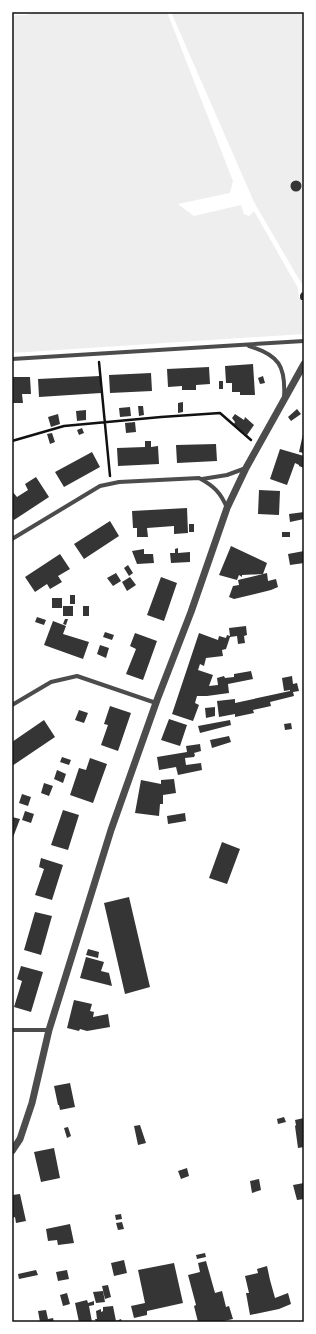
<svg xmlns="http://www.w3.org/2000/svg" width="316" height="1334" font-family="'Roboto Serif',serif">
<style>
.green{fill:#eee}
.building{fill:#353535}
.lines{fill:none;stroke-linecap:round;stroke-linejoin:round}
.path{stroke:#111;stroke-width:2.5}
.minor{stroke:#4c4c4c;stroke-width:4}
.tertiary{stroke:#4c4c4c;stroke-width:7}
.neatline{fill:none;stroke:#111;stroke-width:1.5}
</style>
<rect width="100%" height="100%" fill="#fff"/>
<path class="green" d="M 33,12 L 167,12 L 233,181 L 230,193 L 178,204 L 194,216 L 241,205 L 244,214 L 249,216 L 254,211 L 298,288 L 299,298 L 304,297 L 304,334 L 12,353 L 12,16 C 19,14 28,17 33,12 Z
M 171,12 L 304,12 L 304,288 L 254,202 Z"/>
<path class="building" d="M290.5 186a5.5 5.5 0 1 1 11 0a5.5 5.5 0 1 1-11 0Z
M 302,292 L 304,294 L 304,300 L 301,300 L 300,298 L 300,295 Z
M 253,364 L 255,395 L 240,395 L 240,392 L 232,392 L 232,383 L 226,383 L 225,366 Z
M 209,367 L 210,384 L 196,385 L 196,390 L 182,390 L 182,386 L 168,387 L 167,369 Z
M 151,373 L 152,391 L 110,393 L 109,375 Z
M 100,376 L 101,393 L 39,397 L 38,379 Z
M 263,376 L 265,383 L 260,384 L 258,378 Z
M 12,377 L 30,377 L 31,394 L 22,394 L 23,403 L 12,403 Z
M 219,381 L 223,381 L 223,389 L 219,389 Z
M 183,402 L 183,412 L 178,413 L 178,403 Z
M 138,406 L 143,406 L 144,415 L 139,416 Z
M 130,407 L 131,416 L 120,417 L 119,408 Z
M 297,409 L 301,414 L 291,421 L 288,417 Z
M 86,410 L 86,420 L 77,421 L 76,411 Z
M 58,414 L 60,424 L 51,427 L 48,417 Z
M 235,414 L 244,420 L 245,417 L 254,425 L 247,435 L 234,424 L 235,422 L 232,418 Z
M 135,422 L 136,432 L 126,433 L 125,423 Z
M 82,428 L 84,433 L 79,435 L 77,430 Z
M 52,433 L 55,442 L 50,444 L 47,434 Z
M 303,434 L 304,434 L 304,453 L 299,452 Z
M 145,441 L 151,441 L 151,447 L 158,446 L 159,464 L 118,466 L 117,448 L 145,447 Z
M 216,444 L 217,461 L 177,463 L 176,445 Z
M 280,449 L 304,456 L 304,468 L 299,466 L 299,465 L 295,463 L 287,485 L 270,479 Z
M 92,452 L 100,467 L 64,487 L 55,472 Z
M 36,477 L 49,497 L 14,520 L 12,516 L 12,491 L 17,497 L 28,490 L 25,484 Z
M 259,490 L 280,491 L 279,515 L 258,514 Z
M 187,508 L 188,533 L 174,534 L 174,526 L 147,528 L 148,537 L 137,537 L 137,528 L 133,528 L 132,511 Z
M 304,512 L 304,519 L 290,522 L 289,514 Z
M 110,521 L 119,536 L 84,559 L 74,544 Z
M 189,524 L 194,524 L 194,532 L 189,532 Z
M 282,532 L 290,532 L 290,537 L 282,537 Z
M 231,546 L 267,563 L 263,574 L 242,575 L 242,577 L 239,575 L 237,580 L 219,575 Z
M 178,548 L 178,553 L 190,552 L 190,562 L 171,563 L 170,553 L 175,553 L 175,549 Z
M 144,549 L 144,554 L 153,554 L 154,563 L 137,564 L 132,551 Z
M 304,551 L 304,563 L 290,565 L 288,554 Z
M 60,554 L 70,569 L 58,576 L 62,582 L 50,589 L 47,584 L 35,592 L 25,577 Z
M 128,565 L 133,573 L 129,576 L 124,568 Z
M 116,573 L 121,581 L 113,586 L 107,578 Z
M 267,573 L 268,581 L 276,579 L 278,587 L 271,590 L 234,599 L 229,597 L 233,586 L 239,585 L 238,580 Z
M 130,577 L 136,585 L 127,591 L 122,582 Z
M 161,577 L 177,583 L 164,621 L 147,615 Z
M 70,595 L 75,595 L 75,604 L 70,604 Z
M 52,598 L 62,598 L 62,608 L 52,608 Z
M 63,606 L 73,606 L 73,616 L 63,616 Z
M 83,606 L 89,606 L 89,616 L 83,616 Z
M 37,617 L 46,620 L 44,625 L 35,622 Z
M 65,619 L 68,619 L 66,625 L 63,624 Z
M 53,621 L 66,626 L 63,634 L 89,642 L 83,659 L 44,645 Z
M 246,626 L 247,635 L 244,636 L 245,643 L 238,644 L 237,636 L 230,637 L 226,649 L 222,650 L 223,656 L 206,658 L 204,666 L 200,664 L 198,670 L 213,675 L 209,686 L 218,685 L 217,678 L 224,676 L 225,678 L 234,677 L 234,674 L 251,671 L 253,679 L 228,684 L 229,693 L 207,696 L 197,696 L 195,703 L 199,705 L 193,721 L 172,714 L 199,633 L 218,640 L 219,636 L 226,638 L 227,635 L 230,636 L 229,628 Z
M 105,632 L 114,635 L 112,640 L 103,637 Z
M 135,633 L 157,641 L 143,680 L 126,674 L 136,649 L 130,646 Z
M 100,645 L 109,648 L 106,658 L 97,654 Z
M 292,676 L 293,684 L 297,683 L 299,691 L 293,692 L 294,696 L 270,702 L 271,706 L 253,710 L 254,713 L 235,717 L 235,714 L 219,717 L 217,701 L 235,699 L 235,703 L 290,691 L 290,690 L 284,691 L 282,678 Z
M 110,706 L 131,713 L 118,751 L 101,745 L 108,725 L 104,724 Z
M 215,707 L 215,716 L 206,718 L 205,708 Z
M 79,710 L 88,713 L 84,723 L 75,720 Z
M 169,719 L 187,725 L 180,746 L 161,740 Z
M 44,720 L 55,737 L 12,766 L 12,742 Z
M 230,720 L 231,725 L 200,733 L 198,726 Z
M 291,723 L 292,729 L 285,730 L 284,724 Z
M 229,736 L 231,742 L 212,748 L 210,740 Z
M 200,744 L 201,751 L 194,753 L 195,755 L 194,757 L 185,758 L 186,765 L 201,763 L 202,770 L 178,775 L 176,767 L 159,770 L 157,757 L 187,752 L 186,746 Z
M 62,757 L 71,760 L 69,765 L 60,762 Z
M 90,758 L 107,764 L 93,803 L 70,795 L 79,768 L 86,770 Z
M 57,770 L 66,774 L 63,783 L 54,779 Z
M 174,779 L 176,793 L 163,795 L 163,804 L 160,804 L 159,816 L 135,813 L 141,780 L 161,784 L 161,780 Z
M 44,783 L 53,786 L 49,796 L 41,793 Z
M 22,794 L 31,797 L 28,806 L 19,803 Z
M 63,810 L 79,815 L 68,850 L 51,845 Z
M 25,811 L 34,814 L 31,823 L 22,820 Z
M 185,813 L 186,821 L 168,824 L 167,816 Z
M 12,817 L 20,819 L 12,840 Z
M 222,842 L 240,849 L 227,884 L 209,878 Z
M 41,858 L 63,865 L 52,900 L 35,895 L 44,869 L 39,867 Z
M 129,897 L 150,987 L 125,994 L 104,903 Z
M 35,912 L 52,916 L 41,955 L 24,950 Z
M 88,949 L 99,952 L 98,958 L 86,955 Z
M 86,957 L 104,962 L 101,971 L 109,973 L 112,986 L 80,978 Z
M 21,966 L 43,972 L 31,1012 L 14,1007 L 22,981 L 17,979 Z
M 74,1000 L 92,1004 L 90,1011 L 94,1012 L 93,1017 L 108,1014 L 110,1027 L 87,1031 L 80,1029 L 79,1031 L 67,1028 Z
M 70,1083 L 75,1107 L 60,1110 L 59,1105 L 58,1105 L 54,1086 Z
M 284,1117 L 286,1122 L 278,1124 L 277,1119 Z
M 304,1118 L 304,1147 L 298,1148 L 295,1126 L 296,1125 L 295,1120 Z
M 140,1125 L 146,1143 L 138,1145 L 134,1126 Z
M 68,1127 L 71,1136 L 67,1138 L 64,1128 Z
M 54,1148 L 60,1178 L 41,1182 L 34,1152 Z
M 187,1168 L 189,1176 L 181,1179 L 178,1171 Z
M 259,1179 L 261,1190 L 252,1193 L 250,1181 Z
M 304,1183 L 304,1199 L 297,1200 L 293,1185 Z
M 20,1194 L 26,1221 L 16,1223 L 15,1217 L 12,1218 L 12,1195 Z
M 121,1214 L 122,1219 L 116,1220 L 115,1215 Z
M 122,1222 L 124,1229 L 118,1230 L 116,1223 Z
M 70,1224 L 74,1243 L 58,1245 L 57,1240 L 48,1241 L 46,1229 Z
M 205,1253 L 206,1257 L 197,1259 L 196,1255 Z
M 124,1260 L 127,1273 L 114,1276 L 111,1263 Z
M 206,1261 L 215,1293 L 222,1291 L 226,1307 L 229,1306 L 233,1319 L 219,1322 L 198,1322 L 194,1306 L 196,1305 L 188,1275 L 200,1272 L 198,1263 Z
M 174,1263 L 183,1303 L 147,1311 L 147,1315 L 134,1318 L 131,1306 L 145,1303 L 138,1270 Z
M 267,1266 L 270,1280 L 275,1298 L 288,1293 L 291,1304 L 279,1309 L 250,1315 L 246,1293 L 249,1293 L 245,1276 L 258,1273 L 257,1269 Z
M 36,1270 L 38,1275 L 19,1279 L 18,1274 Z
M 67,1270 L 69,1279 L 58,1281 L 56,1272 Z
M 108,1285 L 111,1297 L 105,1299 L 102,1286 Z
M 103,1291 L 105,1302 L 96,1303 L 93,1292 Z
M 67,1293 L 70,1304 L 63,1306 L 60,1295 Z
M 87,1300 L 88,1303 L 94,1301 L 94,1305 L 89,1306 L 92,1322 L 79,1322 L 75,1303 Z
M 113,1306 L 116,1321 L 121,1319 L 122,1322 L 96,1322 L 95,1319 L 97,1319 L 96,1311 L 101,1309 L 101,1312 L 103,1311 L 103,1307 Z
M 46,1310 L 48,1319 L 53,1318 L 54,1322 L 40,1322 L 38,1311 Z"/>
<g class="lines">
<path class="path" d="M 99,362 L 110,476
M 12,441 L 64,426 L 161,417 L 220,413 L 251,440"/>
<path class="minor" d="M 249,346 C 279,355 286,366 284,398
M 12,359 L 304,341
M 202,479 L 227,475 L 246,468
M 12,539 L 100,486 L 119,482 L 199,478 C 214,486 221,493 227,508
M 12,705 L 51,682 L 77,676 L 156,703
M 12,1030 L 49,1030"/>
<path class="tertiary" d="M 12,1151 L 20,1139 L 32,1103 L 49,1030 L 111,830 L 157,700 L 191,612 L 227,508 L 246,468 L 304,364"/>
</g>
<rect width="316" height="1334" fill="none" stroke="#ffffff" stroke-width="26"/>
<rect x="13" y="13" width="290" height="1308" class="neatline"/>
</svg>
